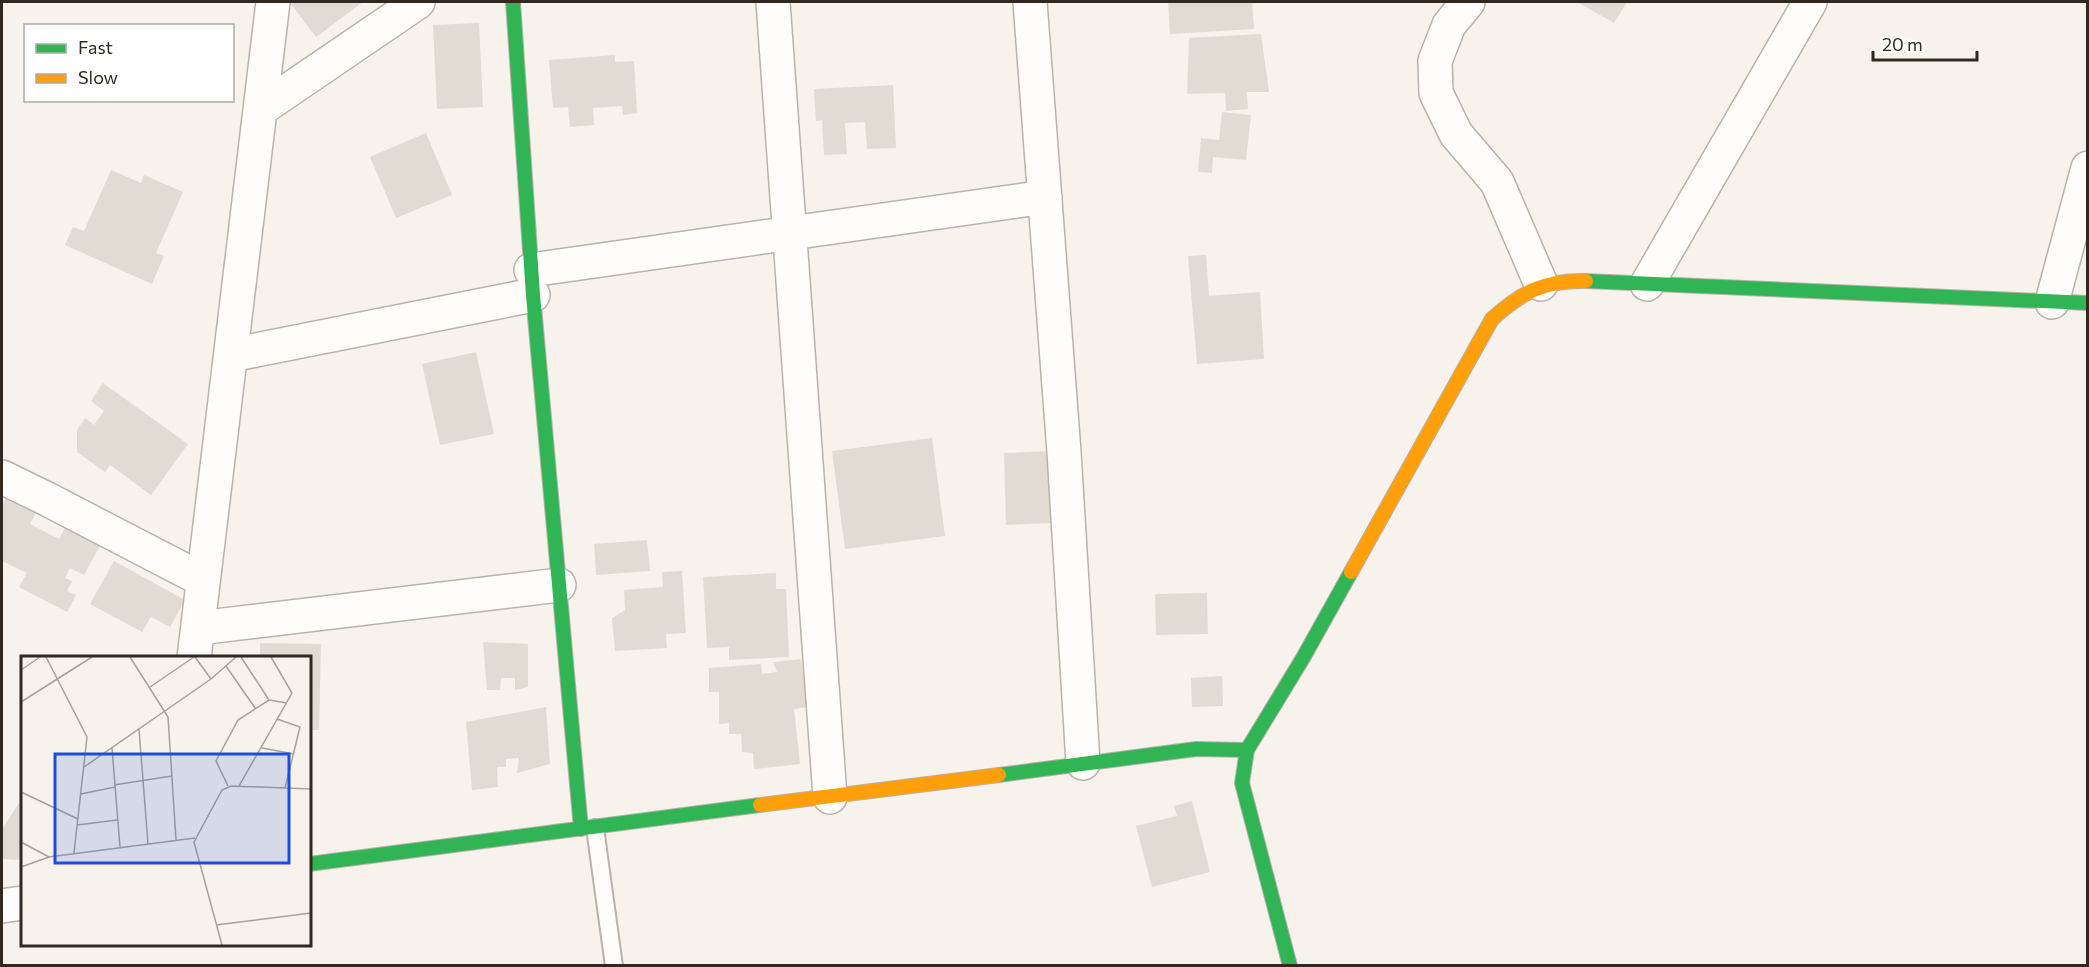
<svg xmlns="http://www.w3.org/2000/svg" width="2089" height="967" font-family="Commissioner,sans-serif">
<style>
.building{fill:#e2dbd3}
.lines{fill:none;stroke-linecap:round;stroke-linejoin:round}
.lane-casing{stroke:#b9b2ab;stroke-width:20}
.street-casing{stroke:#b9b2ab;stroke-width:36}
.fast-casing{stroke:#b9b2ab;stroke-width:16}
.slow-casing{stroke:#b9b2ab;stroke-width:16}
.lane{stroke:#fefdfc;stroke-width:16}
.street{stroke:#fefdfc;stroke-width:33}
.fast{stroke:#30b455;stroke-width:14}
.slow{stroke:#ff9f0a;stroke-width:14}
.inset-road{fill:none;stroke:#a8a19a;stroke-width:1.5}
.view{fill:#1d4ed8;fill-opacity:0.15;stroke:#1d4ed8;stroke-width:3}
.inset-edge{fill:none;stroke:#31281f;stroke-width:3}
</style>
<rect width="100%" height="100%" fill="#f7f2ec"/>
<path class="building" d="M 295,2 L 363,2 L 316,37 L 291,4 Z
M 1168,2 L 1252,2 L 1254,29 L 1170,34 Z
M 1577,2 L 1627,2 L 1614,23 Z
M 479,23 L 483,107 L 437,109 L 433,25 Z
M 1261,34 L 1269,92 L 1247,92 L 1248,109 L 1226,111 L 1225,93 L 1187,94 L 1189,38 Z
M 615,55 L 615,62 L 634,61 L 637,113 L 623,115 L 622,106 L 593,108 L 594,125 L 570,127 L 568,107 L 553,108 L 549,60 Z
M 893,85 L 896,148 L 867,149 L 865,122 L 845,123 L 847,154 L 824,155 L 822,120 L 816,121 L 814,89 Z
M 1222,112 L 1251,115 L 1246,160 L 1213,157 L 1212,173 L 1198,172 L 1201,138 L 1219,140 Z
M 426,133 L 452,195 L 396,218 L 370,157 Z
M 111,170 L 141,183 L 144,175 L 183,192 L 156,253 L 164,256 L 152,284 L 65,245 L 73,227 L 84,231 Z
M 1206,255 L 1209,296 L 1260,292 L 1264,359 L 1197,364 L 1188,256 Z
M 476,352 L 494,434 L 440,445 L 422,364 Z
M 103,383 L 188,444 L 151,495 L 110,465 L 105,472 L 77,452 L 77,430 L 85,418 L 94,425 L 104,411 L 91,401 Z
M 932,438 L 945,536 L 845,549 L 832,451 Z
M 1051,451 L 1054,523 L 1006,525 L 1004,453 Z
M 6,497 L 36,513 L 30,524 L 59,539 L 65,528 L 100,546 L 84,575 L 70,568 L 65,578 L 72,581 L 67,591 L 76,595 L 67,612 L 19,587 L 27,573 L 2,561 L 2,506 Z
M 647,540 L 650,571 L 596,575 L 594,544 Z
M 114,561 L 185,600 L 170,627 L 151,617 L 142,632 L 90,604 Z
M 682,571 L 686,633 L 666,634 L 667,648 L 615,651 L 612,618 L 625,610 L 624,590 L 663,587 L 662,572 Z
M 776,573 L 776,589 L 786,589 L 789,657 L 729,660 L 729,647 L 707,648 L 703,577 Z
M 1207,593 L 1208,634 L 1156,635 L 1155,594 Z
M 483,642 L 528,644 L 528,687 L 515,690 L 515,678 L 501,678 L 500,690 L 487,690 Z
M 260,643 L 321,644 L 319,730 L 309,730 L 309,658 L 260,658 Z
M 801,659 L 808,707 L 794,709 L 800,764 L 754,769 L 753,753 L 742,752 L 741,734 L 729,734 L 729,723 L 719,724 L 719,692 L 709,692 L 709,668 L 761,664 L 762,674 L 777,672 L 773,662 Z
M 1222,676 L 1223,706 L 1192,707 L 1191,678 Z
M 546,707 L 550,764 L 517,773 L 519,758 L 506,759 L 506,767 L 497,767 L 498,787 L 472,790 L 466,722 Z
M 1192,801 L 1210,872 L 1152,887 L 1136,826 L 1177,816 L 1174,806 Z
M 19,803 L 22,803 L 22,860 L 2,859 L 2,829 Z"/>
<g class="lines">
<defs>
<path id="lane" d="M 595,828 L 614,966"/>
<path id="street" d="M 773,2 L 830,797
M 1030,2 L 1064,452 L 1083,763
M 1468,2 L 1449,25 L 1435,61 L 1436,93 L 1456,134 L 1497,182 L 1541,284
M 261,109 L 418,2
M 531,270 L 1045,197
M 1647,284 L 1810,2
M 2052,302 L 2088,168
M 231,355 L 533,295
M 2,477 L 47,499 L 203,580
M 198,628 L 559,585
M 194,658 L 273,2
M 2,906 L 22,903"/>
<path id="fast" d="M 513,2 L 533,295 L 581,829
M 1586,281 L 2088,303
M 999,775 L 1196,749 L 1247,750
M 309,864 L 760,805
M 1290,966 L 1242,783 L 1247,750 L 1303,658 L 1351,572"/>
<path id="slow" d="M 1351,572 L 1492,319 C 1522,292 1544,280 1586,281
M 760,805 L 999,775"/>
</defs>
<use href="#lane" class="lane-casing"/>
<use href="#street" class="street-casing"/>
<use href="#fast" class="fast-casing"/>
<use href="#slow" class="slow-casing"/>
<use href="#lane" class="lane"/>
<use href="#street" class="street"/>
<use href="#fast" class="fast"/>
<use href="#slow" class="slow"/>
</g>
<g transform="translate(21 656)">
<rect width="290" height="290" fill="#f7f2ec"/>
<path class="inset-road" d="M 25,1 L 66,81 L 53,197M 109,1 L 147,61 L 155,184M 174,1 L 190,23M 220,1 L 248,44M 205,10 L 234,52M 0,14 L 19,1M 129,31 L 173,1M 0,46 L 71,1M 256,63 L 279,71 L 264,132M 118,73 L 127,188M 91,92 L 99,191M 241,92 L 273,98M 63,111 L 190,23 L 215,1M 93,129 L 151,120M 207,130 L 195,105 L 217,64 L 248,44 L 266,47M 218,130 L 271,37 L 250,1M 0,136 L 57,163M 60,138 L 94,131M 56,169 L 96,164M 0,186 L 28,201M 0,211 L 28,201 L 174,182M 195,269 L 290,257M 201,289 L 173,186 L 201,134 L 210,130 L 290,133"/>
<path class="view" d="M 34,98 L 268,98 L 268,207 L 34,207 Z"/>
<rect width="290" height="290" class="inset-edge"/>
</g>
<rect width="2089" height="967" fill="none" stroke="#31281f" stroke-width="6"/>
<rect x="24" y="24" width="210" height="78" fill="#ffffff" stroke="#ada9a5" stroke-width="1.5"/>
<rect x="36" y="44" width="30" height="9" fill="#30b455" stroke="#ada9a5" stroke-width="1.5"/>
<text x="78" y="54" font-size="18" fill="#31281f">Fast</text>
<rect x="36" y="74" width="30" height="9" fill="#ff9f0a" stroke="#ada9a5" stroke-width="1.5"/>
<text x="78" y="84" font-size="18" fill="#31281f">Slow</text>
<path d="M1873 51v9h104v-9" fill="none" stroke="#31281f" stroke-width="3"/>
<text x="1882" y="51" font-size="18" fill="#31281f" stroke="#ffffff" stroke-width="4.5" paint-order="stroke">20 m</text>
</svg>
